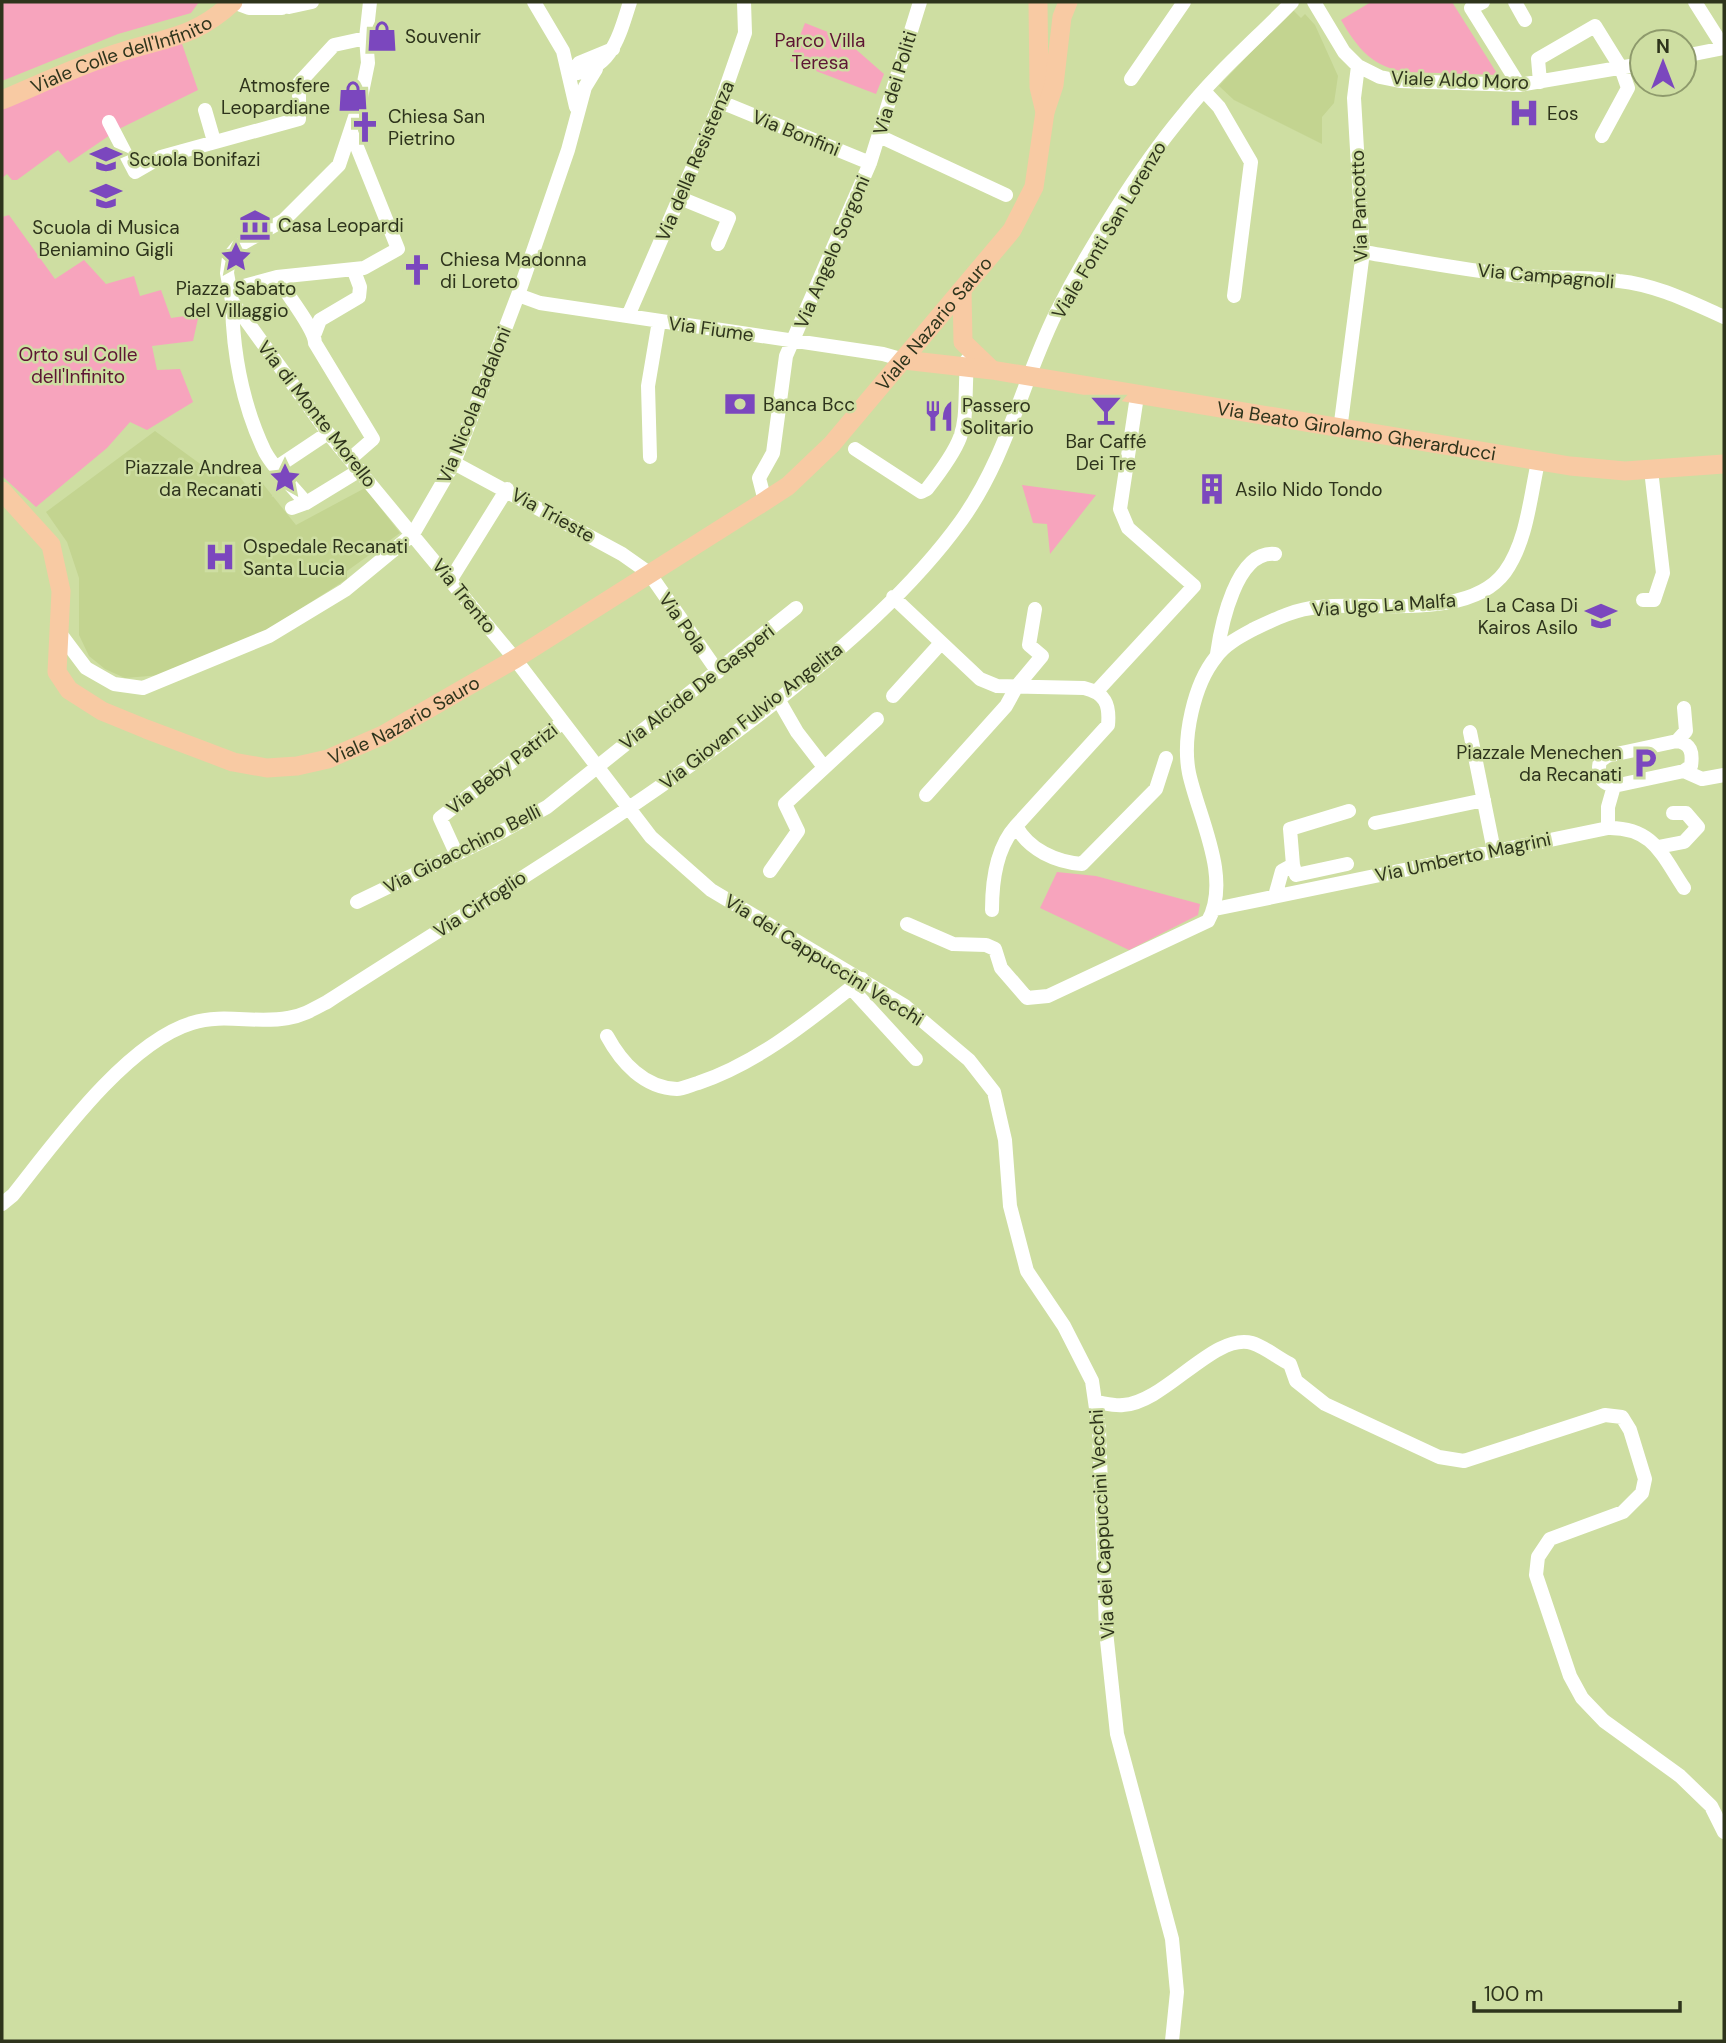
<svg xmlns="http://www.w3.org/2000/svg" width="1726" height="2043" font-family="'DM Sans',sans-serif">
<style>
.built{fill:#c3d490}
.green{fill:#f7a4bd}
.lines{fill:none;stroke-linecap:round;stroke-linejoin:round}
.minor{stroke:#fff;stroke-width:14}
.major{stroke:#f8caa3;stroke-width:19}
.labels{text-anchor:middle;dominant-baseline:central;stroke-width:5;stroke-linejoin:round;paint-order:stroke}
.poi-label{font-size:19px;fill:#2e341c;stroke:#cedea2;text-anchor:start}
.park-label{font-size:19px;fill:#5d1533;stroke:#cedea2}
.street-label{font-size:19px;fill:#2e341c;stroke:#cedea2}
</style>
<rect width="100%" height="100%" fill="#cedea2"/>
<path class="built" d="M 1292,9 L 1301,18 L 1305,14 L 1315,25 L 1338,76 L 1334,103 L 1322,117 L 1322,144 L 1234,100 L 1219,86 Z
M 155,431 L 214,474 L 231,465 L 246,485 L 259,479 L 296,525 L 365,488 L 400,533 L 347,571 L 347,579 L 264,632 L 161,675 L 125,678 L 105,669 L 89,656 L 79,635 L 79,578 L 67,542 L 46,512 Z"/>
<path class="green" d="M 2,2 L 199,2 L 191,13 L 118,34 L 2,81 Z
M 1371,2 L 1452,2 L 1498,75 L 1408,72 C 1373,68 1358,49 1341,20 Z
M 805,23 L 843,38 L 884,74 L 876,94 L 790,61 Z
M 180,38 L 198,90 L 119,129 L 69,163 L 58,150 L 17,180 L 12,180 L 7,174 L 2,178 L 2,106 Z
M 9,215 L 55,279 L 84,260 L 106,284 L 134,276 L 140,296 L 161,290 L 171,318 L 199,314 L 193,341 L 152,346 L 157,370 L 180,369 L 193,402 L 147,430 L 130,422 L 107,448 L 36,507 L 2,476 L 2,217 Z
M 1022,485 L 1096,495 L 1050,554 L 1047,524 L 1033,523 Z
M 1057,872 L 1096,876 L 1200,904 L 1198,915 L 1129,950 L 1040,908 Z"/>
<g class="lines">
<path class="minor" d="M 233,2 L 249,8 L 282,8
M 370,2 L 366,38 L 368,63 L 360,102 L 339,165 L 284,220 L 238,246 L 229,257 L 227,273 L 232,301 L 328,433 L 515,659 L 651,837 L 711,890 L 905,1006 L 969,1060 L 994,1092 L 1005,1140 L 1010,1206 L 1027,1271 L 1064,1326 L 1092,1381 L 1099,1429 L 1106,1631 L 1117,1734 L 1172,1939 L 1177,1992 L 1172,2041
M 534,2 L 563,51 L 576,107
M 1314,2 L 1344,52 L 1358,66 L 1380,77 L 1400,81 L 1519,85 L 1642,64
M 1483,2 L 1471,8 L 1519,85
M 1515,2 L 1525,20
M 1695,2 L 1724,48
M 289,7 L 312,2
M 1684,56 L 1724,48
M 571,74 C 612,70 619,36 630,2
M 571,74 L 579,63 L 613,49
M 1131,79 L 1184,2
M 1540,82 L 1538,59 L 1595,26 L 1621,68 L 1628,88 L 1602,136
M 1204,91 L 1219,107 L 1251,162 L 1234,296
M 721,102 L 870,163
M 205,110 L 214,141
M 109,122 L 135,172 L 161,157 L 299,119 L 299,83 L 334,45 L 366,38
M 879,136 L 1006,195
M 680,198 L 729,218 L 718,244
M 1363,252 C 1413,260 1462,270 1512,275 C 1547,279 1583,276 1619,281 C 1657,285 1690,302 1724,317
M 277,277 C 286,294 315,328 315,343 L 373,439 L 350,459
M 229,290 L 277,277 L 364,268 L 398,249 L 351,132
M 518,295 L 540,303 L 883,354 L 904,360
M 232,303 C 233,353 243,406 265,452 C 275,470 293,487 306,503
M 628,316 L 721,102 L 745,33 L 744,2
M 315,333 L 320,320 L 359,297 L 360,287 L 354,271
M 1340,430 L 1363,252 L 1354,98 L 1358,66
M 855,449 L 921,492 L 927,489 C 973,430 963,429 967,360
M 650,457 L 648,386 L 659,321
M 454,463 L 622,554 L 649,573 L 718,672
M 277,467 L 328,433
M 765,501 L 759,478 L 773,453 L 786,356 L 870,163 L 920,2
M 292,508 L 306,503 L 360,470
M 451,579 L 507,489
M 893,597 L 980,679 L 997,686 L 1084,688 C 1105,693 1110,704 1108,725 L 1016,826 C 1029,850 1056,862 1082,864 L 1156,789 L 1166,758
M 1643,600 L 1654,600 L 1663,573 L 1651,470
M 59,632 L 86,668 L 114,684 L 143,688 L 269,636 L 345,590 L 413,534 L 454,463 L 518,295 L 568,150 L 585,87 L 596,69
M 1217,654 C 1221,626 1236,550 1275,554
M 1097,691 L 1194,586 L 1128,528 L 1120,509 L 1137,396
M 893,696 L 941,643
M 778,699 L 797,732 L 824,767
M 1470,732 L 1494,851
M 1677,741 C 1691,744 1693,752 1691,766 L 1684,771 L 1614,786 C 1600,783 1597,774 1600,761 L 1607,756 Z
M 1677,741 L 1686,731 L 1684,708
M 1684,771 L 1702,779 L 1724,775
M 926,795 L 1006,706 L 1017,686 L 1042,656 L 1029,645 L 1035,609
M 1375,823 L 1484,800
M 1608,828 L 1608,807 L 1614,786
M 1658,847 L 1684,842 L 1698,827 L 1686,813 L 1673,813
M 456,853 L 440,818 L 563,722
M 1293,865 L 1290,829 L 1349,811
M 770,871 L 798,831 L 785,804 L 877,719
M 1275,896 L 1282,871 L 1293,865 L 1296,875 L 1347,864
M 357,902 L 494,836 L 547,807 L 796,608
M 1215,909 L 1608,828 C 1653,827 1662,855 1684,888
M 992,910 C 992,881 996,848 1016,826
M 907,924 L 953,944 L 986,945 L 995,949 L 1001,968 L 1027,998 L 1048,996 L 1208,921 C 1232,878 1198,816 1189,773 C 1182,738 1194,684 1216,657 C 1225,644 1241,636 1254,629 C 1275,619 1295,609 1319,607 C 1373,601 1469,621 1505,572 C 1527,541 1530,498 1538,462
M 851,988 L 916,1059
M 607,1036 C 621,1062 644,1088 677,1089 C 683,1089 691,1085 698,1083 C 760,1062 811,1019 862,979
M 2,1204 L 13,1195 C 55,1142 126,1043 192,1023 C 223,1013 256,1024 288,1018 C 302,1016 314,1009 327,1002 C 479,904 635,812 778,700 C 843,648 912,589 961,521 C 1007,457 1022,382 1056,313 C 1088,250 1138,169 1183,115 C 1215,74 1256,39 1292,2
M 1096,1402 C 1104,1403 1114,1406 1123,1405 C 1165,1403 1214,1332 1252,1343 C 1265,1347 1278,1358 1290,1364 L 1296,1381 L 1325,1404 L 1439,1457 L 1464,1461 L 1605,1415 L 1622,1417 L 1630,1430 L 1645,1479 L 1642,1493 L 1623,1512 L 1550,1539 L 1538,1557 L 1536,1575 L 1570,1676 L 1582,1698 L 1604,1721 L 1680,1776 L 1711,1806 L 1724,1832"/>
<g class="major">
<path d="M 1038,2 L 1039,87 L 1045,112"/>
<path id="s1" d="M 2,100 C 38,85 75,67 112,55 C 163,37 191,41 233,2"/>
<path d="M 962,290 L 963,342 L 991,369"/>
<path id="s2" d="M 904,360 L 992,370 L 1570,466 L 1625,471 L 1724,464"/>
<path id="s3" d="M 2,491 L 51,545 L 61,591 L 57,672 L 69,690 L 102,711 L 146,729 L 233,762 L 267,768 L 297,766 L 328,759 L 383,735 L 515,659 L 765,501 L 788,486 L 832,444 L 1012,230 L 1034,187 L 1045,112 L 1054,85 L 1062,17 L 1068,2"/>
</g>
</g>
<defs>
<symbol id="shop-bare" viewBox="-9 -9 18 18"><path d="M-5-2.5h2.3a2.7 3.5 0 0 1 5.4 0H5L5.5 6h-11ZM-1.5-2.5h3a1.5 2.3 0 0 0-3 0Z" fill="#7b47be" stroke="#cedea2" stroke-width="2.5" paint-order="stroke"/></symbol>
<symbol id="hospital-bare" viewBox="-9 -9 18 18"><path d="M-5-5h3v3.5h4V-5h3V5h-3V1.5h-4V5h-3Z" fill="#7b47be" stroke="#cedea2" stroke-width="2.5" paint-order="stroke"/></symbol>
<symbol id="church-bare" viewBox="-9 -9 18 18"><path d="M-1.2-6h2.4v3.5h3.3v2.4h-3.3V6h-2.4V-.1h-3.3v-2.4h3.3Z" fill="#7b47be" stroke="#cedea2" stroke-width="2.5" paint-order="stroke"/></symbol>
<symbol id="school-bare" viewBox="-9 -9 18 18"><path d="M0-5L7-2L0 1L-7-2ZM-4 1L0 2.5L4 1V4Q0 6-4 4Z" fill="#7b47be" stroke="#cedea2" stroke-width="2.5" paint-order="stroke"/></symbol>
<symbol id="museum-bare" viewBox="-9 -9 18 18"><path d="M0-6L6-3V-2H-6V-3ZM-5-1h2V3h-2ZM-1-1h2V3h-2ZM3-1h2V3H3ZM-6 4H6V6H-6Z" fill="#7b47be" stroke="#cedea2" stroke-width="2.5" paint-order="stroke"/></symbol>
<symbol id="sight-bare" viewBox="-9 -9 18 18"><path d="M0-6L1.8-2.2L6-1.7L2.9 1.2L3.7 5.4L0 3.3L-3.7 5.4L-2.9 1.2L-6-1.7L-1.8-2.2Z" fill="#7b47be" stroke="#cedea2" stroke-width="2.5" paint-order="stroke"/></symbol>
<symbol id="bank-bare" viewBox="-9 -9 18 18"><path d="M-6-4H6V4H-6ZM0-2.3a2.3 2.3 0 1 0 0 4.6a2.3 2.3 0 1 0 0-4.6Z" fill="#7b47be" stroke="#cedea2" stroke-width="2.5" paint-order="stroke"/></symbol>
<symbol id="bar-bare" viewBox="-9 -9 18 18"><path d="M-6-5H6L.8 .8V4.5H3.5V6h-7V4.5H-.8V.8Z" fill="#7b47be" stroke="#cedea2" stroke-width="2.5" paint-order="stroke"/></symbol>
<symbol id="restaurant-bare" viewBox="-9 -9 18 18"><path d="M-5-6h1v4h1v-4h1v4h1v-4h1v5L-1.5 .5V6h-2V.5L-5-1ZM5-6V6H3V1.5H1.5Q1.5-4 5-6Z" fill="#7b47be" stroke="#cedea2" stroke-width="2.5" paint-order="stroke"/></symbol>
<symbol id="building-bare" viewBox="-9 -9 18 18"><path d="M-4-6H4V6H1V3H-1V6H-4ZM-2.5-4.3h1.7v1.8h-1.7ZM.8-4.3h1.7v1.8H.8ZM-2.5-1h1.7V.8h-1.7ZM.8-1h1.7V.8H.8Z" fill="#7b47be" stroke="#cedea2" stroke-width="2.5" paint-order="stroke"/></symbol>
<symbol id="parking-bare" viewBox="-9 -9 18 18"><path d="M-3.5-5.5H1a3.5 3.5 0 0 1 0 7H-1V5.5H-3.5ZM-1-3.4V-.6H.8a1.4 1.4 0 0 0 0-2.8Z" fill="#7b47be" stroke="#cedea2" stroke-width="2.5" paint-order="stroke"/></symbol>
</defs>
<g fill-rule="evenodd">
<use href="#shop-bare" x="360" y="14" width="44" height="44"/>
<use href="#shop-bare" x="331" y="74" width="44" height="44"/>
<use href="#hospital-bare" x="1502" y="91" width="44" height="44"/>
<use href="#church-bare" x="343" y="105" width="44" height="44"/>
<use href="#school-bare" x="84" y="137" width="44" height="44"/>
<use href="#school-bare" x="84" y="174" width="44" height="44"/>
<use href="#museum-bare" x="233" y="203" width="44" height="44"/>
<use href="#sight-bare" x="214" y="235" width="44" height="44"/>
<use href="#church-bare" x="395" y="248" width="44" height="44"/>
<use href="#bank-bare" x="718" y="382" width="44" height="44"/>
<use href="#bar-bare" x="1084" y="388" width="44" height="44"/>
<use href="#restaurant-bare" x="917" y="394" width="44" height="44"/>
<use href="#sight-bare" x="263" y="456" width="44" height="44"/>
<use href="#building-bare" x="1190" y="467" width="44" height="44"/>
<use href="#hospital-bare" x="198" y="535" width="44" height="44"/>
<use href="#school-bare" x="1579" y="594" width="44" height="44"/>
<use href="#parking-bare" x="1623" y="741" width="44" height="44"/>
</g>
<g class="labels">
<g class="poi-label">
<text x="405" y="36">Souvenir</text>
<text x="330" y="85" text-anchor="end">Atmosfere<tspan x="330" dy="22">Leopardiane</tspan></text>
<text x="1547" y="113">Eos</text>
<text x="388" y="116">Chiesa San<tspan x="388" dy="22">Pietrino</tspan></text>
<text x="129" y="159">Scuola Bonifazi</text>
<text x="278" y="225">Casa Leopardi</text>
<text x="106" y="227" text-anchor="middle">Scuola di Musica<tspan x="106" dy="22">Beniamino Gigli</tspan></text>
<text x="440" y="259">Chiesa Madonna<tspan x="440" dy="22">di Loreto</tspan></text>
<text x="236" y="288" text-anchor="middle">Piazza Sabato<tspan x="236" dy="22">del Villaggio</tspan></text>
<text x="763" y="404">Banca Bcc</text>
<text x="962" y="405">Passero<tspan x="962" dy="22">Solitario</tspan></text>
<text x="1106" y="441" text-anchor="middle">Bar Caffé<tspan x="1106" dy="22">Dei Tre</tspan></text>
<text x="262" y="467" text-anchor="end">Piazzale Andrea<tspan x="262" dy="22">da Recanati</tspan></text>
<text x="1235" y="489">Asilo Nido Tondo</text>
<text x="243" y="546">Ospedale Recanati<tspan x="243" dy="22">Santa Lucia</tspan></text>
<text x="1578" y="605" text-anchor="end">La Casa Di<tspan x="1578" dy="22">Kairos Asilo</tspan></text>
<text x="1622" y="752" text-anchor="end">Piazzale Menechen<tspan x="1622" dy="22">da Recanati</tspan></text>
</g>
<g class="park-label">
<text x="820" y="40">Parco Villa<tspan x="820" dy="22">Teresa</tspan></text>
<text x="78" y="354">Orto sul Colle<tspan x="78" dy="22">dell'Infinito</tspan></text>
</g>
<g class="street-label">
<text stroke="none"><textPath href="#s1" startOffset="128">Viale Colle dell'Infinito</textPath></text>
<text transform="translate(1460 80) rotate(2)">Viale Aldo Moro</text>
<text transform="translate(895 83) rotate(-73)">Via dei Politi</text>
<text transform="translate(796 133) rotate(22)">Via Bonfini</text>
<text transform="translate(695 161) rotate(-67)">Via della Resistenza</text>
<text transform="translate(1359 206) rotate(-92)">Via Pancotto</text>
<text transform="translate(1109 230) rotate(-59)">Viale Fonti San Lorenzo</text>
<text transform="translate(832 252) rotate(-67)">Via Angelo Sorgoni</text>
<text transform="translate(1546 276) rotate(5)">Via Campagnoli</text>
<text stroke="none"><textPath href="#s3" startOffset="1253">Viale Nazario Sauro</textPath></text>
<text transform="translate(711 329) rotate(8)">Via Fiume</text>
<text transform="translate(474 405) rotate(-68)">Via Nicola Badaloni</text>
<text transform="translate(317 414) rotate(52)">Via di Monte Morello</text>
<text stroke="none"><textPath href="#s2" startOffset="458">Via Beato Girolamo Gherarducci</textPath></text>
<text transform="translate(553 515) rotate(29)">Via Trieste</text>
<text transform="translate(464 596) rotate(51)">Via Trento</text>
<text transform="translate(1384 605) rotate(-4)">Via Ugo La Malfa</text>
<text transform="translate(683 623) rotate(55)">Via Pola</text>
<text transform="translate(697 687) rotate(-38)">Via Alcide De Gasperi</text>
<text transform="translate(751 716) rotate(-38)">Via Giovan Fulvio Angelita</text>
<text stroke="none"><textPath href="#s3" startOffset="584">Viale Nazario Sauro</textPath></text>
<text transform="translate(502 769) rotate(-38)">Via Beby Patrizi</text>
<text transform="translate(462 849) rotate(-27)">Via Gioacchino Belli</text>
<text transform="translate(1463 857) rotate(-12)">Via Umberto Magrini</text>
<text transform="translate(480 904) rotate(-33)">Via Cirfoglio</text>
<text transform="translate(824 960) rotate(32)">Via dei Cappuccini Vecchi</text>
<text transform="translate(1102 1524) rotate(-93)">Via dei Cappuccini Vecchi</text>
</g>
</g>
<rect width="1726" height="2043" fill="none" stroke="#2e341c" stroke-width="7"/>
<g transform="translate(1663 63)"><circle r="33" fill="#cedea2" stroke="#8e9a6c" stroke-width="2"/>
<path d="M0-5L12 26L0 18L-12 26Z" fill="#7b47be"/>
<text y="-10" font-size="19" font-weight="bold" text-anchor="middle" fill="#2e341c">N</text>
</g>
<path d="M1474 2001v10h206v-10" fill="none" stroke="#2e341c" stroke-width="3.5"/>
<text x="1484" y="2001" font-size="21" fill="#2e341c" stroke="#cedea2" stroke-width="5" paint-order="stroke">100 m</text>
</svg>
